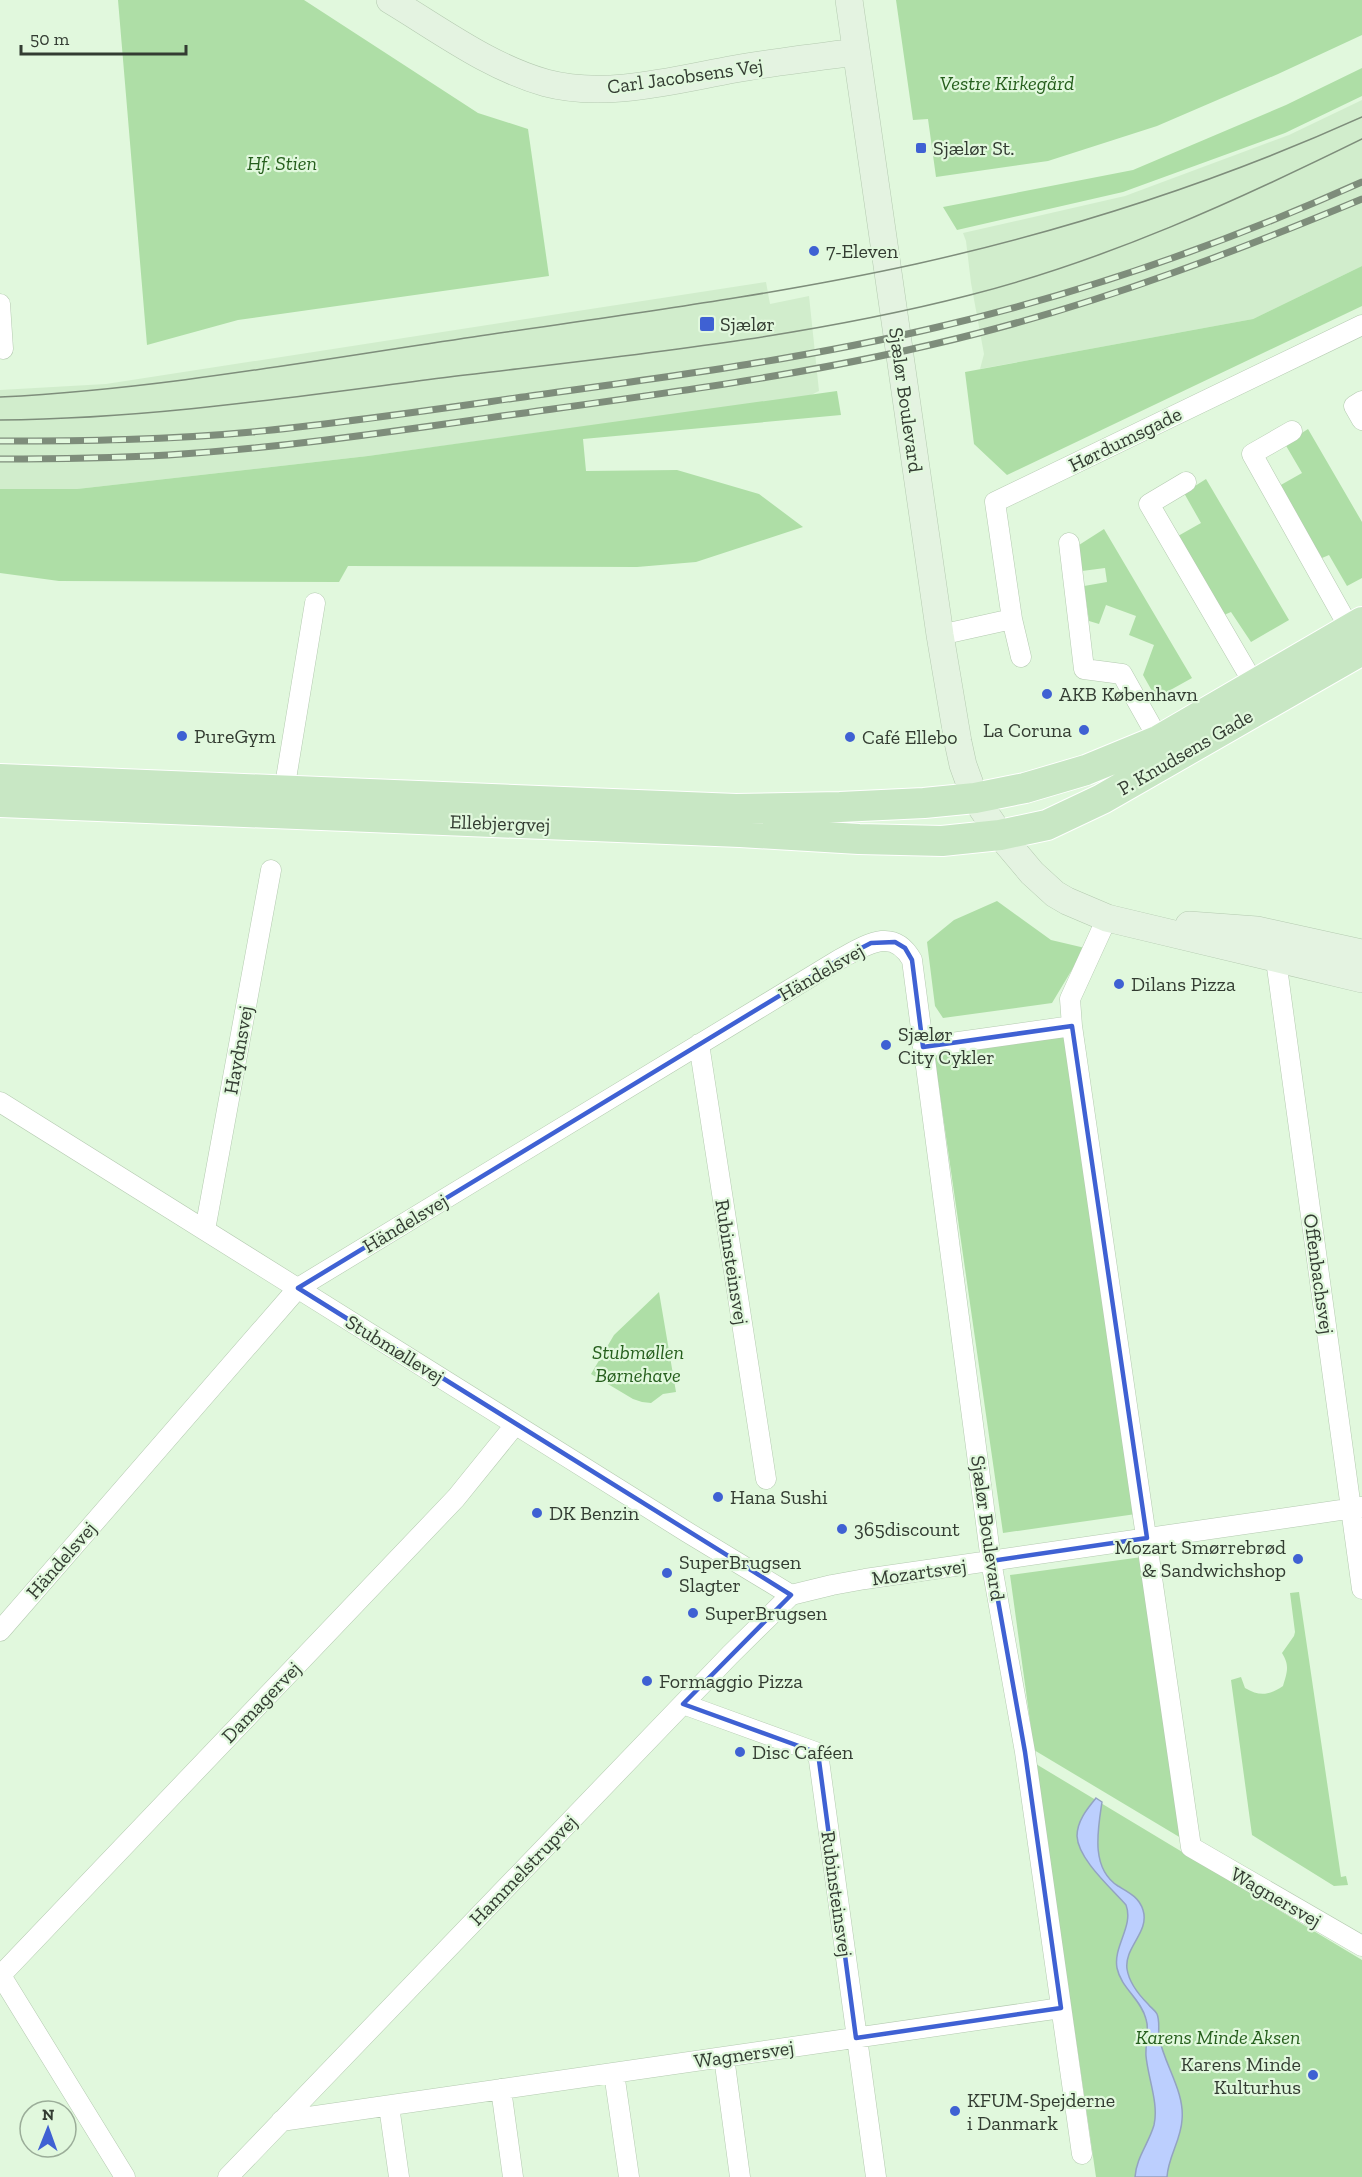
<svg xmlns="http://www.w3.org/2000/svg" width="1362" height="2177" font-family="'Zilla Slab',serif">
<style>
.built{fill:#d1edcc}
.green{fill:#aedea6}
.water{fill:#bccffe;stroke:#93a3c1;stroke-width:1.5}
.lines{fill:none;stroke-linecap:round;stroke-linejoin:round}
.street-casing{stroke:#b4cab0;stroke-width:21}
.secondary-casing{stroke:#b4cab0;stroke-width:28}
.primary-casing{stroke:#fff;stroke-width:32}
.street{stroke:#fff;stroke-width:20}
.secondary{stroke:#e4f3e1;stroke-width:27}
.primary{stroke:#c8e7c4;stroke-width:30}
.tram{stroke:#7e8d7b;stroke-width:1.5}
.rail-casing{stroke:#7e8d7b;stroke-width:7}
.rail{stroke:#e1f8dd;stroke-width:4.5;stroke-dasharray:14;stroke-linecap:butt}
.marked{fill:none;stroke:#3f61d3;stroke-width:4.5;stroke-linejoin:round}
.poi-dot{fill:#3f61d3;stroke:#e1f8dd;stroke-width:2}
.labels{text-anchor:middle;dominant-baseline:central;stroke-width:4.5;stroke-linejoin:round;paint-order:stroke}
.street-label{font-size:20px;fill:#333c32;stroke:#e1f8dd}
.park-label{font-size:20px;font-style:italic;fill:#255e1c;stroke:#e1f8dd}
.poi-label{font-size:20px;fill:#333c32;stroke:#e1f8dd;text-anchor:start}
</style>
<rect width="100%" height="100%" fill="#e1f8dd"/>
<path class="built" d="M 1362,100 L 1362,266 L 1253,319 L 980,369 L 984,354 L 971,283 L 966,241 L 963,233 L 1125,196 L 1289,135 Z
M 766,282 L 770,304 L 809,296 L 819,391 L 809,396 L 368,456 L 77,489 L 0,489 L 0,390 L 106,384 Z"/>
<path class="green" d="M 118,0 L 304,0 L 478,113 L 528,129 L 549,276 L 238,320 L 147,345 Z
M 896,0 L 1362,0 L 1362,35 L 1278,74 L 1157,126 L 1048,161 L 936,177 L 928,119 L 913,120 Z
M 1362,68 L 1362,96 L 1285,133 L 1123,192 L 957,230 L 943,207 L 1133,170 L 1286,105 Z
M 1362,266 L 1362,306 L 1007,475 L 974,444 L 965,372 L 1253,319 Z
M 837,391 L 841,415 L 583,439 L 586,471 L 677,470 L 759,494 L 803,527 L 696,562 L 637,567 L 348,566 L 339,582 L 59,581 L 0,573 L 0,489 L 77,489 L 368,456 Z
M 1308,429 L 1362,522 L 1362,578 L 1347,586 L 1329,555 L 1322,558 L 1279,486 L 1302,473 L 1285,444 Z
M 1206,479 L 1289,620 L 1251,642 L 1231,612 L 1224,615 L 1178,536 L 1201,523 L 1184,493 Z
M 1104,529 L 1192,678 L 1156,698 L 1143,675 L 1154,645 L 1129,635 L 1136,616 L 1106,605 L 1099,624 L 1089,621 L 1084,586 L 1107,582 L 1105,568 L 1082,571 L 1079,545 Z
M 997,901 L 1051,940 L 1085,948 L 1052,1003 L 943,1018 L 935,1006 L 927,942 L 954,920 Z
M 1064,1033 L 1136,1514 L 1003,1533 L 934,1053 Z
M 659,1292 L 676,1392 L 663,1394 L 651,1403 L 642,1402 L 633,1399 L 591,1374 L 614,1335 Z
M 1142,1557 L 1181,1838 L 1034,1750 L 1010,1575 Z
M 1299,1592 L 1341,1877 L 1346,1876 L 1348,1885 L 1334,1886 L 1252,1835 L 1231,1680 L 1241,1677 L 1245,1688 C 1260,1697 1270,1695 1283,1686 C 1287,1672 1290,1666 1282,1653 L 1294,1636 L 1295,1632 L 1290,1593 Z
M 1036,1764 L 1362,1960 L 1362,2177 L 1096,2177 Z"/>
<path class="water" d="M 1096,1798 L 1102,1802 C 1098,1829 1090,1868 1118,1886 C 1128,1892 1139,1897 1143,1910 C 1150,1932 1124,1947 1127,1969 C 1129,1982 1139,1995 1148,2004 C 1151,2008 1155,2010 1157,2014 C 1160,2021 1158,2029 1159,2037 C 1164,2064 1185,2092 1182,2120 C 1181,2140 1168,2157 1167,2177 L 1135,2177 C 1136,2158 1149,2143 1154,2125 C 1159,2104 1148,2078 1146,2056 C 1145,2044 1150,2031 1146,2019 C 1141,1999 1121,1988 1117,1968 C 1113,1946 1134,1926 1126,1905 C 1111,1888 1078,1859 1077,1836 C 1077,1821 1087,1809 1096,1798 Z"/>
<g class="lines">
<defs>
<path id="street" d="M 0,304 L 3,349
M 1362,401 L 1354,406 L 1362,420
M 1292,431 L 1252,454 L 1350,629
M 1186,482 L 1149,504 L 1254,684
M 1069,543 L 1084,669 L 1122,674 L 1159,740
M 1012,619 L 1021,657
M 940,635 L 1012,619 L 995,502 L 1362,325
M 284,791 L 315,603
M 1107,918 L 1070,999 L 1072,1026 L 1191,1847 L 1362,1946
M 1276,960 L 1362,1589
M 699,1044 L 766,1479
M 923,1047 L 1072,1026
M 0,1102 L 687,1532 L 791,1595
M 205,1230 L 271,870
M 0,1631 L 298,1288 L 840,959 C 866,945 893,926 912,960 L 991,1561 L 1025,1752 L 1082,2154
M 683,1704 L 818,1753 L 876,2177
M 0,1974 L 125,2177
M 1,1975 L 456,1498 L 515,1425
M 724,2057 L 740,2177
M 614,2073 L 629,2177
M 501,2089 L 513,2177
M 389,2106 L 399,2177
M 281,2121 L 1061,2008
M 228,2177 L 730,1655 L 791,1595 L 832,1585 L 865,1579 L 1362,1507"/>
<path id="secondary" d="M 390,0 C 440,30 489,67 546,83 C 607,99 674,80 735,69 C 775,62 816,57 856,52
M 849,0 L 940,635 L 958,742 L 963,765 L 975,798 L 1000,835 L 1032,873 L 1055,894 L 1067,901 L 1107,918 L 1362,979
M 1189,925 L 1257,930 L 1362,953"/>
<path id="primary" d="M 0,779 L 736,809 L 840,807 L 924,803 L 975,798 L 1025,788 L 1086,770 L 1159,740 L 1362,622
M 0,802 L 740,832 L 859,839 L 942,841 L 1000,835 L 1047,825 L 1102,799 L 1362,650"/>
</defs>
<use href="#street" class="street-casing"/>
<use href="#secondary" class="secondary-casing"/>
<use href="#primary" class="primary-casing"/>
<use href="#street" class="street"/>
<use href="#secondary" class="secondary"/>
<use href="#primary" class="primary"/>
<path class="tram" d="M 0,397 C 159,389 316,360 473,337 C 621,315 770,296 916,264 C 1068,230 1220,181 1362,117
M 0,420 C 150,419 300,396 449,377 C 623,356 799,339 970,295 C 1107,260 1236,201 1362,139"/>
<defs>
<path id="rail" d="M 0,441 C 84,441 168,440 252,432 C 345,423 438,409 530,396 C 667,377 804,359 938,327 C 1083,293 1226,243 1362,182
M 0,459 C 56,459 112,458 168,455 C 283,448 396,431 509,415 C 667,393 825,373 979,333 C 1111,299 1237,251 1362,199"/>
</defs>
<use href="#rail" class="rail-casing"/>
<use href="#rail" class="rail"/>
</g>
<path class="marked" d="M 895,942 L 905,948 L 912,960 L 923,1047 L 1072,1026 L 1147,1538 L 991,1561 L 1025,1752 L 1061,2008 L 856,2038 L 818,1753 L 683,1704 L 791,1595 L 298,1288 L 840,959 L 871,943 Z"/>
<g class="poi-dot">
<rect x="915" y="142" width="12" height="12" rx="3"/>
<circle cx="814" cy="251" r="6"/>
<rect x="699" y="316" width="16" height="16" rx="3"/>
<circle cx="1047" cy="694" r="6"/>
<circle cx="1084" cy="730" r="6"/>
<circle cx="182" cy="736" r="6"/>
<circle cx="850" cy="737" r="6"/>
<circle cx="1119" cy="984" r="6"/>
<circle cx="886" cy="1045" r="6"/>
<circle cx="718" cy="1497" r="6"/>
<circle cx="537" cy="1513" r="6"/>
<circle cx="842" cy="1529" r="6"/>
<circle cx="1298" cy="1559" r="6"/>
<circle cx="667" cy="1573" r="6"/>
<circle cx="693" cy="1613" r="6"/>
<circle cx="647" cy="1681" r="6"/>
<circle cx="740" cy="1752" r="6"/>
<circle cx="1313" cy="2075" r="6"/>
<circle cx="955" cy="2111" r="6"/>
</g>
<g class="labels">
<g class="street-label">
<text transform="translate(685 76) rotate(-8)">Carl Jacobsens Vej</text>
<text transform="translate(906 400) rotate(82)">Sjælør Boulevard</text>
<text transform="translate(1125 439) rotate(-26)">Hørdumsgade</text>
<text transform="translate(1185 752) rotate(-30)">P. Knudsens Gade</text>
<text transform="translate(500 823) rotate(2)">Ellebjergvej</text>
<text transform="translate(821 972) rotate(-30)">Händelsvej</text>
<text transform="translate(238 1050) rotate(-80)">Haydnsvej</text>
<text transform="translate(405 1223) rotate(-31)">Händelsvej</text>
<text transform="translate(732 1262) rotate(81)">Rubinsteinsvej</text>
<text transform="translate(1319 1274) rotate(82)">Offenbachsvej</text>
<text transform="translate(395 1349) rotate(32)">Stubmøllevej</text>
<text transform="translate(988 1528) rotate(82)">Sjælør Boulevard</text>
<text transform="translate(61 1560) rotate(-49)">Händelsvej</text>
<text transform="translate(919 1572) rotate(-8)">Mozartsvej</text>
<text transform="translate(261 1702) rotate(-46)">Damagervej</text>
<text transform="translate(523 1870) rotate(-46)">Hammelstrupvej</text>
<text transform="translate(837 1894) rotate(82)">Rubinsteinsvej</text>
<text transform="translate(1276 1897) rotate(30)">Wagnersvej</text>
<text transform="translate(744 2054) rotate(-8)">Wagnersvej</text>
</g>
<g class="park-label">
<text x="1007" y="83">Vestre Kirkegård</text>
<text x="282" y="163">Hf. Stien</text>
<text x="638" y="1352">Stubmøllen<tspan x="638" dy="23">Børnehave</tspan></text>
<text x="1218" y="2037">Karens Minde Aksen</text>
</g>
<g class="poi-label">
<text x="933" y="148">Sjælør St.</text>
<text x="826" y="251">7-Eleven</text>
<text x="720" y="324">Sjælør</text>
<text x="1059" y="694">AKB København</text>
<text x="1072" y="730" text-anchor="end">La Coruna</text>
<text x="194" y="736">PureGym</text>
<text x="862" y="737">Café Ellebo</text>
<text x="1131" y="984">Dilans Pizza</text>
<text x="898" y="1034">Sjælør<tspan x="898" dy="23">City Cykler</tspan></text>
<text x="730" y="1497">Hana Sushi</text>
<text x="549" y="1513">DK Benzin</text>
<text x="854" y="1529">365discount</text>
<text x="1286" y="1547" text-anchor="end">Mozart Smørrebrød<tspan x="1286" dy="23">&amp; Sandwichshop</tspan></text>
<text x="679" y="1562">SuperBrugsen<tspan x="679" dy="23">Slagter</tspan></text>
<text x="705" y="1613">SuperBrugsen</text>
<text x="659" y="1681">Formaggio Pizza</text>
<text x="752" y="1752">Disc Caféen</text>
<text x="1301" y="2064" text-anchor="end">Karens Minde<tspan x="1301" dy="23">Kulturhus</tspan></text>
<text x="967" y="2100">KFUM-Spejderne<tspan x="967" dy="23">i Danmark</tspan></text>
</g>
</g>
<g transform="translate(48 2129) rotate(1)"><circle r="28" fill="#e1f8dd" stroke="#9bad99" stroke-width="1.5"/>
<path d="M0-4.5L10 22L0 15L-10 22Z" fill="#3f61d3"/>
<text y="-9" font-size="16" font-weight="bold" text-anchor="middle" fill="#333c32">N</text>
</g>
<path d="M21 45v9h165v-9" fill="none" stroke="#333c32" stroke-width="3"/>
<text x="30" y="45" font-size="18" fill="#333c32" stroke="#e1f8dd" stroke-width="4.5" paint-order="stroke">50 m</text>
</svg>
